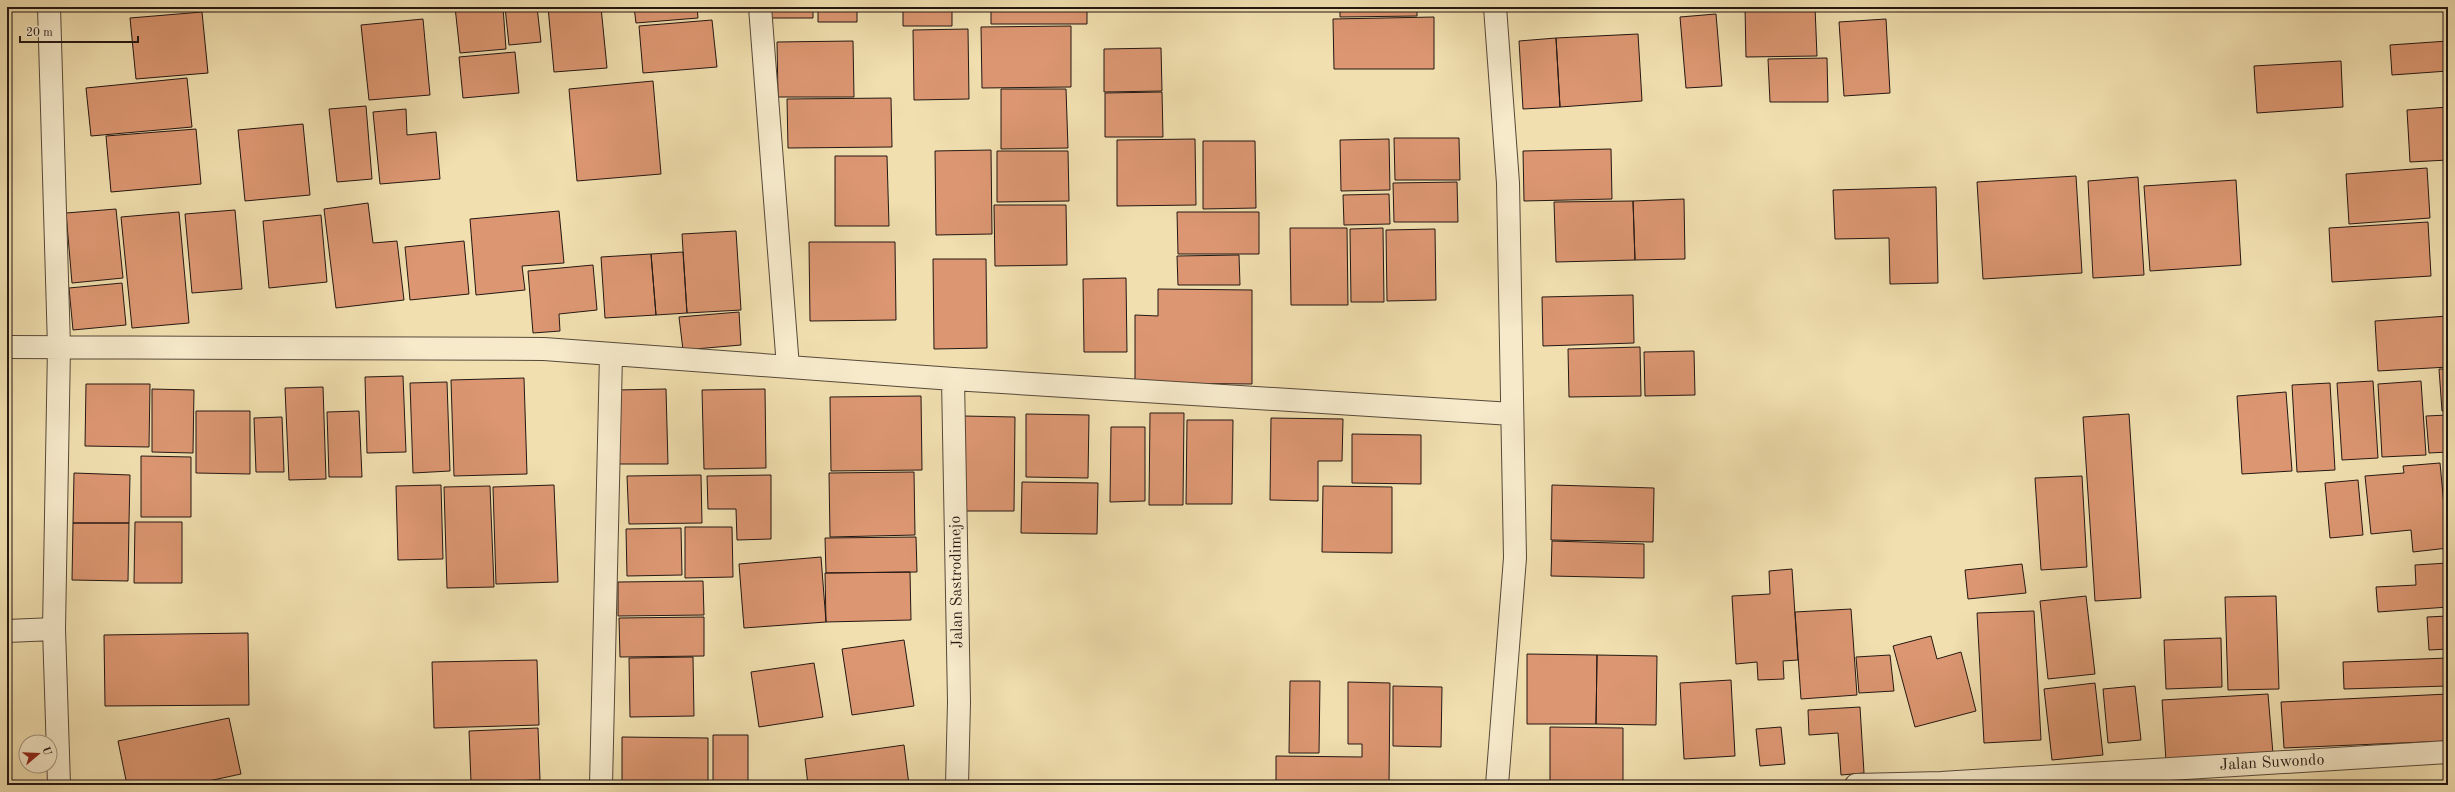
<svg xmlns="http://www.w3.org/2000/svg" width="2455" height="792" font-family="'Old Standard TT',serif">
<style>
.building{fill:#dc9772;stroke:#241712}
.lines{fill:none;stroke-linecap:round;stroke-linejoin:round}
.street-casing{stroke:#574939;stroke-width:24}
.street{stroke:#f6eacb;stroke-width:22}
.labels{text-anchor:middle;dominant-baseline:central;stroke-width:3;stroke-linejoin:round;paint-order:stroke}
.street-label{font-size:16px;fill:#241712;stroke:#f6eacb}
</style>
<rect width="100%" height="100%" fill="#f1dfaf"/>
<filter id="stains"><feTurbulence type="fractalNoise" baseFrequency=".005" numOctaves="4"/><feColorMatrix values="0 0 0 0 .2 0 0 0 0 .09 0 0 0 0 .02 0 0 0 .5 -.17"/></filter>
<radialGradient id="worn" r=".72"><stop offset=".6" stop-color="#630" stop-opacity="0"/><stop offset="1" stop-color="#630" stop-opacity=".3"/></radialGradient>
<path class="building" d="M 455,7 L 503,7 L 506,49 L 460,53 Z
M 505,7 L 537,7 L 541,42 L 509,45 Z
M 548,7 L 601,7 L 607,68 L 554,72 Z
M 634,7 L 697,7 L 698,18 L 636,23 Z
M 771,7 L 813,7 L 813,18 L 771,18 Z
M 818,7 L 857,7 L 857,22 L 818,22 Z
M 903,7 L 952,7 L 952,26 L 903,26 Z
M 991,7 L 1087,7 L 1087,24 L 991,24 Z
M 1340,7 L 1417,7 L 1417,16 L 1340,17 Z
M 1745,7 L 1815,7 L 1817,56 L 1746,57 Z
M 202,12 L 208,73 L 136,79 L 130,18 Z
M 1716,14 L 1722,86 L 1686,88 L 1680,17 Z
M 1434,17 L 1434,69 L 1334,69 L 1333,19 Z
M 423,19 L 430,95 L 369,100 L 361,25 Z
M 1886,19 L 1890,93 L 1844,96 L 1839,22 Z
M 712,20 L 717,67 L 643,73 L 639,26 Z
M 1071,26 L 1071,87 L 982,88 L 981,27 Z
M 968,29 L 969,99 L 914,100 L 913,30 Z
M 1638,34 L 1642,101 L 1560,107 L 1556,38 Z
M 1556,38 L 1560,107 L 1523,109 L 1519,41 Z
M 853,41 L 854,97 L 778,97 L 777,42 Z
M 2448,41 L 2448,71 L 2392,75 L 2390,45 Z
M 1161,48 L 1162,91 L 1104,92 L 1104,49 Z
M 515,52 L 519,93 L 463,98 L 459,57 Z
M 1827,58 L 1828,102 L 1770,102 L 1768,59 Z
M 2341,61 L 2343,107 L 2257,113 L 2254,66 Z
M 187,78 L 192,127 L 91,136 L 86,88 Z
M 653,81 L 661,174 L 577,181 L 569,89 Z
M 1001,89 L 1066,89 L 1068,148 L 1001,149 Z
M 1162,92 L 1163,137 L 1105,137 L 1105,93 Z
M 891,98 L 892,147 L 788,148 L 787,99 Z
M 366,106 L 372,179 L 337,182 L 329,109 Z
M 2448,107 L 2448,160 L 2410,162 L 2407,110 Z
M 406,109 L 407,135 L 436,132 L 440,179 L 380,184 L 373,112 Z
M 303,124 L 310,195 L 245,201 L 238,130 Z
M 196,129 L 201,184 L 111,192 L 106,136 Z
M 1394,138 L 1459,138 L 1460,180 L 1395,180 Z
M 1195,139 L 1196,205 L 1117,206 L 1117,140 Z
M 1389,139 L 1390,190 L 1341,191 L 1340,140 Z
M 1203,141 L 1255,141 L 1256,208 L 1203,209 Z
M 1611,149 L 1612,199 L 1524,201 L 1523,151 Z
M 991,150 L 992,234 L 936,235 L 935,151 Z
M 997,151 L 1068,151 L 1069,201 L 997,202 Z
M 835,156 L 887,156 L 889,226 L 835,226 Z
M 2427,168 L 2430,218 L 2349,224 L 2346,174 Z
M 2076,176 L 2082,273 L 1983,279 L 1977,182 Z
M 2138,177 L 2144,275 L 2093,278 L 2088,181 Z
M 2236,180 L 2241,265 L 2150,271 L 2144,186 Z
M 1457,182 L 1458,222 L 1394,222 L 1393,183 Z
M 1936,187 L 1938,283 L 1890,284 L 1889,238 L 1835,239 L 1833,190 Z
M 1389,194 L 1390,224 L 1344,225 L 1343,195 Z
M 1684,199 L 1685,259 L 1635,260 L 1633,201 Z
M 1633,201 L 1635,260 L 1556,262 L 1554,202 Z
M 368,203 L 373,243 L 397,241 L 404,300 L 336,308 L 324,209 Z
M 994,205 L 1066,205 L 1067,265 L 995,266 Z
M 116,209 L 123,278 L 72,283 L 66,213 Z
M 235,210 L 242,289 L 192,293 L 185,214 Z
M 559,211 L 564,263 L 522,266 L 525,290 L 476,295 L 470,219 Z
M 179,212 L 189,323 L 132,328 L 121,217 Z
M 1177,212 L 1259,212 L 1259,254 L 1178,254 Z
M 321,215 L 327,282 L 269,288 L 263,221 Z
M 2428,222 L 2431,276 L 2332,282 L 2329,228 Z
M 1290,228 L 1347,228 L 1348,305 L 1291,305 Z
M 1383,228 L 1384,302 L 1351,302 L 1350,229 Z
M 1435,229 L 1436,300 L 1387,301 L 1386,230 Z
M 736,231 L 741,310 L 687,313 L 682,234 Z
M 464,241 L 469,294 L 410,300 L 405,247 Z
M 809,242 L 895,242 L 896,320 L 810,321 Z
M 683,252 L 687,313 L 656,315 L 651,254 Z
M 651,254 L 656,315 L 605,318 L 601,257 Z
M 1239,255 L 1240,285 L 1178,285 L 1177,256 Z
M 933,259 L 986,259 L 987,348 L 934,349 Z
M 593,265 L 597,310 L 559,314 L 560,331 L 533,333 L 528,271 Z
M 1126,278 L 1127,352 L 1084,352 L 1083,279 Z
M 122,283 L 126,325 L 73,330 L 69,288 Z
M 1158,289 L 1252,290 L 1252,384 L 1135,383 L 1135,315 L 1158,316 Z
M 1633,295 L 1634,343 L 1543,346 L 1542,297 Z
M 739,312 L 741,345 L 683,350 L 679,317 Z
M 2448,316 L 2448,367 L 2378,371 L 2375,321 Z
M 1640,347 L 1641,396 L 1569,397 L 1568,349 Z
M 1694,351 L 1695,395 L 1645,396 L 1644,352 Z
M 2439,369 L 2448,369 L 2448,411 L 2442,411 Z
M 403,376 L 406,452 L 367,453 L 365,377 Z
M 524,378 L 527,474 L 454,476 L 451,380 Z
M 2373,381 L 2378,458 L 2342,460 L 2337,383 Z
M 2421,381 L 2426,455 L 2382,457 L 2378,384 Z
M 447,382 L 450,471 L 413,473 L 410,383 Z
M 2330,383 L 2335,470 L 2297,472 L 2292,385 Z
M 86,384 L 150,384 L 149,447 L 85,446 Z
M 323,387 L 326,479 L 289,480 L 285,388 Z
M 152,389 L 194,390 L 193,453 L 152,452 Z
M 666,389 L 668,464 L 619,464 L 617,390 Z
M 765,389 L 766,468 L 704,469 L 702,390 Z
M 2286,392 L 2292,471 L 2242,474 L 2237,396 Z
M 921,396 L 922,470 L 831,471 L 830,397 Z
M 196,411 L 250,411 L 250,474 L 196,473 Z
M 359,411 L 362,477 L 329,477 L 327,412 Z
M 1150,413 L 1184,413 L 1183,505 L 1149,505 Z
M 1026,414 L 1089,415 L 1088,478 L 1026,477 Z
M 2129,414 L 2141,598 L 2095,601 L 2083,417 Z
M 2448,415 L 2448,452 L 2429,453 L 2426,416 Z
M 964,416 L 1015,417 L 1014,511 L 963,511 Z
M 282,417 L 284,472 L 256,472 L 254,418 Z
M 1271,418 L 1343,419 L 1342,461 L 1318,461 L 1318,501 L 1270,500 Z
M 1187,420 L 1233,420 L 1232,504 L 1186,504 Z
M 1111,427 L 1145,427 L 1145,501 L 1110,502 Z
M 1352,434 L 1421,435 L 1421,484 L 1352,483 Z
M 141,456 L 191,457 L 191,517 L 141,517 Z
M 2440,463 L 2448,548 L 2413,552 L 2411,530 L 2371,534 L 2365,476 L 2404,473 L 2403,466 Z
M 914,472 L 915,535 L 830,537 L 829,473 Z
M 74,473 L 130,475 L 129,523 L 73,523 Z
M 701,475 L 702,523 L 629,524 L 627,476 Z
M 771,475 L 771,539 L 737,540 L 736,509 L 708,509 L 707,476 Z
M 2082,476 L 2087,567 L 2041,570 L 2035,478 Z
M 2358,480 L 2363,535 L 2330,538 L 2325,483 Z
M 1022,482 L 1098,483 L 1097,534 L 1021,533 Z
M 441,485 L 443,559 L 398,560 L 396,486 Z
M 554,485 L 558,582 L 496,584 L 493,487 Z
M 1552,485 L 1654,488 L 1653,542 L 1551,540 Z
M 490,486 L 494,587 L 447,588 L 444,487 Z
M 1323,486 L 1392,487 L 1392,553 L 1322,552 Z
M 135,522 L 182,522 L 182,583 L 134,583 Z
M 73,523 L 129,523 L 128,581 L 72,580 Z
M 685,527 L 732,527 L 733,577 L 685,578 Z
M 681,528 L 682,575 L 627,576 L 626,529 Z
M 916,537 L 917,572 L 826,573 L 825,538 Z
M 1552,541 L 1644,544 L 1644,578 L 1551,576 Z
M 821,557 L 826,622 L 744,628 L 739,564 Z
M 2448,563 L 2448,607 L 2378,612 L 2376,587 L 2416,585 L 2415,565 Z
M 2022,564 L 2026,593 L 1968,599 L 1965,570 Z
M 1792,569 L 1798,660 L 1783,661 L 1784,679 L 1758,680 L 1757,662 L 1736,664 L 1732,596 L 1770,594 L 1769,571 Z
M 910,572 L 911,620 L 826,622 L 825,573 Z
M 703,581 L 704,615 L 618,616 L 618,582 Z
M 2086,596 L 2095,674 L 2048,679 L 2040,601 Z
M 2276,596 L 2279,689 L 2228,690 L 2225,597 Z
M 1851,609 L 1857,695 L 1801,699 L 1795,612 Z
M 2034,611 L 2041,740 L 1984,743 L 1977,613 Z
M 2448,616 L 2448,649 L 2429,650 L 2427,617 Z
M 704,617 L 704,656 L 620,657 L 619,618 Z
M 248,633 L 249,705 L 105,706 L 104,635 Z
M 1931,636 L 1937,659 L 1961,652 L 1976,711 L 1915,727 L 1893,646 Z
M 2221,638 L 2222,687 L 2166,689 L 2164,640 Z
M 904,640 L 914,706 L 852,715 L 842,649 Z
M 1527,654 L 1597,655 L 1596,724 L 1527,724 Z
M 1597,655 L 1657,656 L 1656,725 L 1596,724 Z
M 1890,655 L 1894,691 L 1859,693 L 1856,657 Z
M 693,657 L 694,716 L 630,717 L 629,658 Z
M 2448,658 L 2448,686 L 2344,689 L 2343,662 Z
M 537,660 L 539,725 L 434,728 L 432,662 Z
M 814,663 L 823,717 L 759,727 L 751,672 Z
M 1731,680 L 1735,756 L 1684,759 L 1680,683 Z
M 1290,681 L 1320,681 L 1319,753 L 1289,753 Z
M 1348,682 L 1390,683 L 1389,785 L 1276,785 L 1276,756 L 1362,757 L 1362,744 L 1348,744 Z
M 2095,683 L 2103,755 L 2052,760 L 2044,689 Z
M 1393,686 L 1442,687 L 1441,747 L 1393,746 Z
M 2135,686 L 2141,740 L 2108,743 L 2103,689 Z
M 2268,694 L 2273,754 L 2166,761 L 2162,700 Z
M 2448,694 L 2448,741 L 2284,748 L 2281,702 Z
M 1860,707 L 1864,773 L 1841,775 L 1838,733 L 1809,735 L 1808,710 Z
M 229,718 L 241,774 L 190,785 L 127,785 L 118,741 Z
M 1550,727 L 1623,728 L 1623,785 L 1550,785 Z
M 1781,727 L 1785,764 L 1760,766 L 1756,729 Z
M 538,728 L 540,780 L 471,782 L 469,731 Z
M 713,735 L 748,735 L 748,785 L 713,785 Z
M 622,737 L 708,738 L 708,785 L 622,785 Z
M 904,745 L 909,785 L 808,785 L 805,759 Z
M 544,782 L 544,785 L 456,785 Z"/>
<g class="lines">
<defs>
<path id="street" d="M 49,7 L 59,347 L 54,629 L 59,785
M 760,7 L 788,367
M 1495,7 L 1508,183 L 1515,558 L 1497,785
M 7,347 L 544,349 L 953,379 L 1512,414
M 953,379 L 959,702 L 957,785
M 7,631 L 54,629
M 601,785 L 611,355
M 1856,785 L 1941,783 L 2448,752"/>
</defs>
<use href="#street" class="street-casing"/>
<use href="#street" class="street"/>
</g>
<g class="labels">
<g class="street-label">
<text transform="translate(957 582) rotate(-91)">Jalan Sastrodimejo</text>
<text transform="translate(2272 763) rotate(-3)">Jalan Suwondo</text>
</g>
</g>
<rect width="2455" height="792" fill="none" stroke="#f1dfaf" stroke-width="24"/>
<rect x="8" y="8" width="2439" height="776" fill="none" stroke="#241712" stroke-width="2"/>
<rect x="12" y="12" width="2431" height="768" fill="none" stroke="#241712"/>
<g transform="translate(38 754) rotate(71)"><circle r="19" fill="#f6eacb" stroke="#a29681"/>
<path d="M0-3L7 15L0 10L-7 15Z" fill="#8f2418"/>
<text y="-6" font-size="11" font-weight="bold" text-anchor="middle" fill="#241712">U</text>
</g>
<path d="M20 36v6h118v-6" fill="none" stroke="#241712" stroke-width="2"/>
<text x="26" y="36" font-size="12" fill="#241712" stroke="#f6eacb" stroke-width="3" paint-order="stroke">20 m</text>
<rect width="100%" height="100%" filter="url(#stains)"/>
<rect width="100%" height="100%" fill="url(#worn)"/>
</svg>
